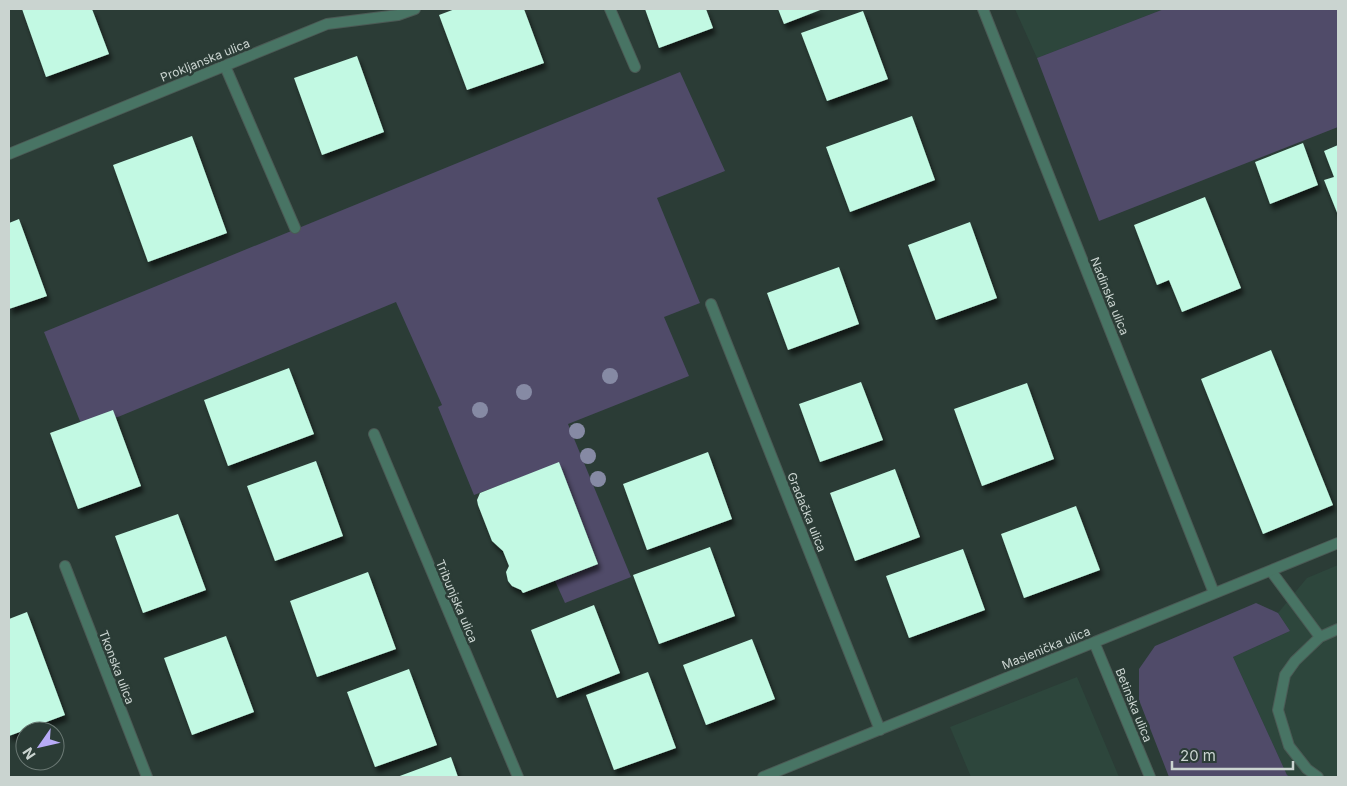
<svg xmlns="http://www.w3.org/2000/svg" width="1347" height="786" font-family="Inter,sans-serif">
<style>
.built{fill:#2d463c}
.green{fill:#504b69}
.building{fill:#c2f9e3;filter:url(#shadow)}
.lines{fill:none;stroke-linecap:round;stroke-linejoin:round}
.service-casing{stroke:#4b5a55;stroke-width:12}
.minor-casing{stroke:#4b5a55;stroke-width:12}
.service{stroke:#487464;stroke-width:10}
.minor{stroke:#487464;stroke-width:10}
.tree{fill:#868aa4}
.labels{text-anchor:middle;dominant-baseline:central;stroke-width:5;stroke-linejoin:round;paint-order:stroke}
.street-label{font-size:12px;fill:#cad4d0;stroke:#2b3c36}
</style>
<defs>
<filter id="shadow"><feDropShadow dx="3" dy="5.5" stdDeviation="2.5" flood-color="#0009"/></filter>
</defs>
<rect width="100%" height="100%" fill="#2b3c36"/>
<path class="built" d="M 1015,9 L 1164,9 L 1037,58 Z
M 1338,565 L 1338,777 L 1290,777 L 1287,775 L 1233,657 L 1290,631 L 1278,613 L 1307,578 Z
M 1077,677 L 1119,777 L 971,777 L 950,727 Z"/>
<path class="green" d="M 1164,9 L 1338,9 L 1338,127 L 1099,221 L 1037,58 Z
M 680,72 L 725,171 L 657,198 L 700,303 L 664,317 L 689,376 L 568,424 L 631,577 L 565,603 L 555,581 L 598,564 L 559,463 L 474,495 L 438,407 L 442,405 L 396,302 L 84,431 L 44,332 Z
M 1256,603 L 1278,613 L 1290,631 L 1233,657 L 1287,775 L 1290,777 L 1169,777 L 1139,700 L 1139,669 L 1155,646 Z"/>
<path class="building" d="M 22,9 L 92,9 L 109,54 L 46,77 Z
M 455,9 L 524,9 L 544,63 L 467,90 L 439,15 Z
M 645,9 L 706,9 L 713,28 L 659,48 Z
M 778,9 L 823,9 L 784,24 Z
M 863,11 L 888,79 L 827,101 L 801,33 Z
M 357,56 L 384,132 L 322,155 L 294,78 Z
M 912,116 L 935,180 L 850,212 L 826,147 Z
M 192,136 L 227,233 L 148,262 L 113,165 Z
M 1303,143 L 1318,185 L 1270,204 L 1255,162 Z
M 1338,145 L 1338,215 L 1324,180 L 1334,177 L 1324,151 Z
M 1205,197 L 1241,288 L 1182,312 L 1169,280 L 1157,285 L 1134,225 Z
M 19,219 L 47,296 L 9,309 L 9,223 Z
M 970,222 L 997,298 L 936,320 L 908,245 Z
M 839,267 L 859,324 L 788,350 L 767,293 Z
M 1271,350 L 1333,505 L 1263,534 L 1201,379 Z
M 289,368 L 314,434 L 228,466 L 204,400 Z
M 861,382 L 883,440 L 820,462 L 799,404 Z
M 1027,383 L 1054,459 L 982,486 L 954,409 Z
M 113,410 L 141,486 L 78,509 L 50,433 Z
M 708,452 L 732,519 L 647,550 L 623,484 Z
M 316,461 L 343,536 L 275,561 L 247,486 Z
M 559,462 L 598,564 L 523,593 L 521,590 L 512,586 L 508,581 L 506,572 L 509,566 L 503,551 L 492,541 L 478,505 L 477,500 L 480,493 Z
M 895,469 L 920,537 L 855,561 L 830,493 Z
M 1076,506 L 1100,570 L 1024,598 L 1001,534 Z
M 178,514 L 206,590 L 143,613 L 115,536 Z
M 710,547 L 735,616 L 659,644 L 633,575 Z
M 963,549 L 985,610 L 909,638 L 886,576 Z
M 368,572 L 396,649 L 317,677 L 290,601 Z
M 594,605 L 620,673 L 557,698 L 531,630 Z
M 27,612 L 65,715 L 9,736 L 9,619 Z
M 226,636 L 254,712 L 192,735 L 164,658 Z
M 752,639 L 775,699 L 706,725 L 683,665 Z
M 409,669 L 437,745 L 375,767 L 347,692 Z
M 648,672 L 676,748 L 614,770 L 586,695 Z
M 451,757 L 458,777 L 397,777 Z"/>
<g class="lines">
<defs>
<path id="service" d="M 225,66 L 295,228
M 1271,571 L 1320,637
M 1318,777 L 1307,769 L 1289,746 L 1278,710 L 1285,675 L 1295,661 L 1320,637 L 1338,629"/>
<path id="minor" d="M 610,9 L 635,67
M 983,9 L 1214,593
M 9,154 L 327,24 L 398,15 L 415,9
M 711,304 L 880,730
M 374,434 L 518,777
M 65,566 L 147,777
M 1094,642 L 1150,777
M 763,777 L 1338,543"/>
</defs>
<use href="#service" class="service-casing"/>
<use href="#minor" class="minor-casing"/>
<use href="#service" class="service"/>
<use href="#minor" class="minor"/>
</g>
<g class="tree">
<circle cx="610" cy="376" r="8"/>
<circle cx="524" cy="392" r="8"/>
<circle cx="480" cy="410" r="8"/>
<circle cx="577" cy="431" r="8"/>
<circle cx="588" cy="456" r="8"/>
<circle cx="598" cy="479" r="8"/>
</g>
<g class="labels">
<g class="street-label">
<text transform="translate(205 60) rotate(-22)">Prokljanska ulica</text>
<text transform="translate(1110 296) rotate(68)">Nadinska ulica</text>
<text transform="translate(807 512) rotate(68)">Gradačka ulica</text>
<text transform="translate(457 601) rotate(67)">Tribunjska ulica</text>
<text transform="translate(1046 648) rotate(-22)">Maslenička ulica</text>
<text transform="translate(117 667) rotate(69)">Tkonska ulica</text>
<text transform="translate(1134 705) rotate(68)">Betinska ulica</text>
</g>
</g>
<rect width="1347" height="786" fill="none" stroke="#cad4d0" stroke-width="20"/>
<g transform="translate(40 746) rotate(236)"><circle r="24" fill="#2b3c36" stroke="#6b7974"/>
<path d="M0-4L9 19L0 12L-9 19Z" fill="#b8abf7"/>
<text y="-8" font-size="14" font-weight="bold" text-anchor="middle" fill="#cad4d0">N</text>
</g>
<path d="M1172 761v8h121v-8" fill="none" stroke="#cad4d0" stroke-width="2.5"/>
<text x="1180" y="761" font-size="15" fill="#cad4d0" stroke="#2b3c36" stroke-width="4" paint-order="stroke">20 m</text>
</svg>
